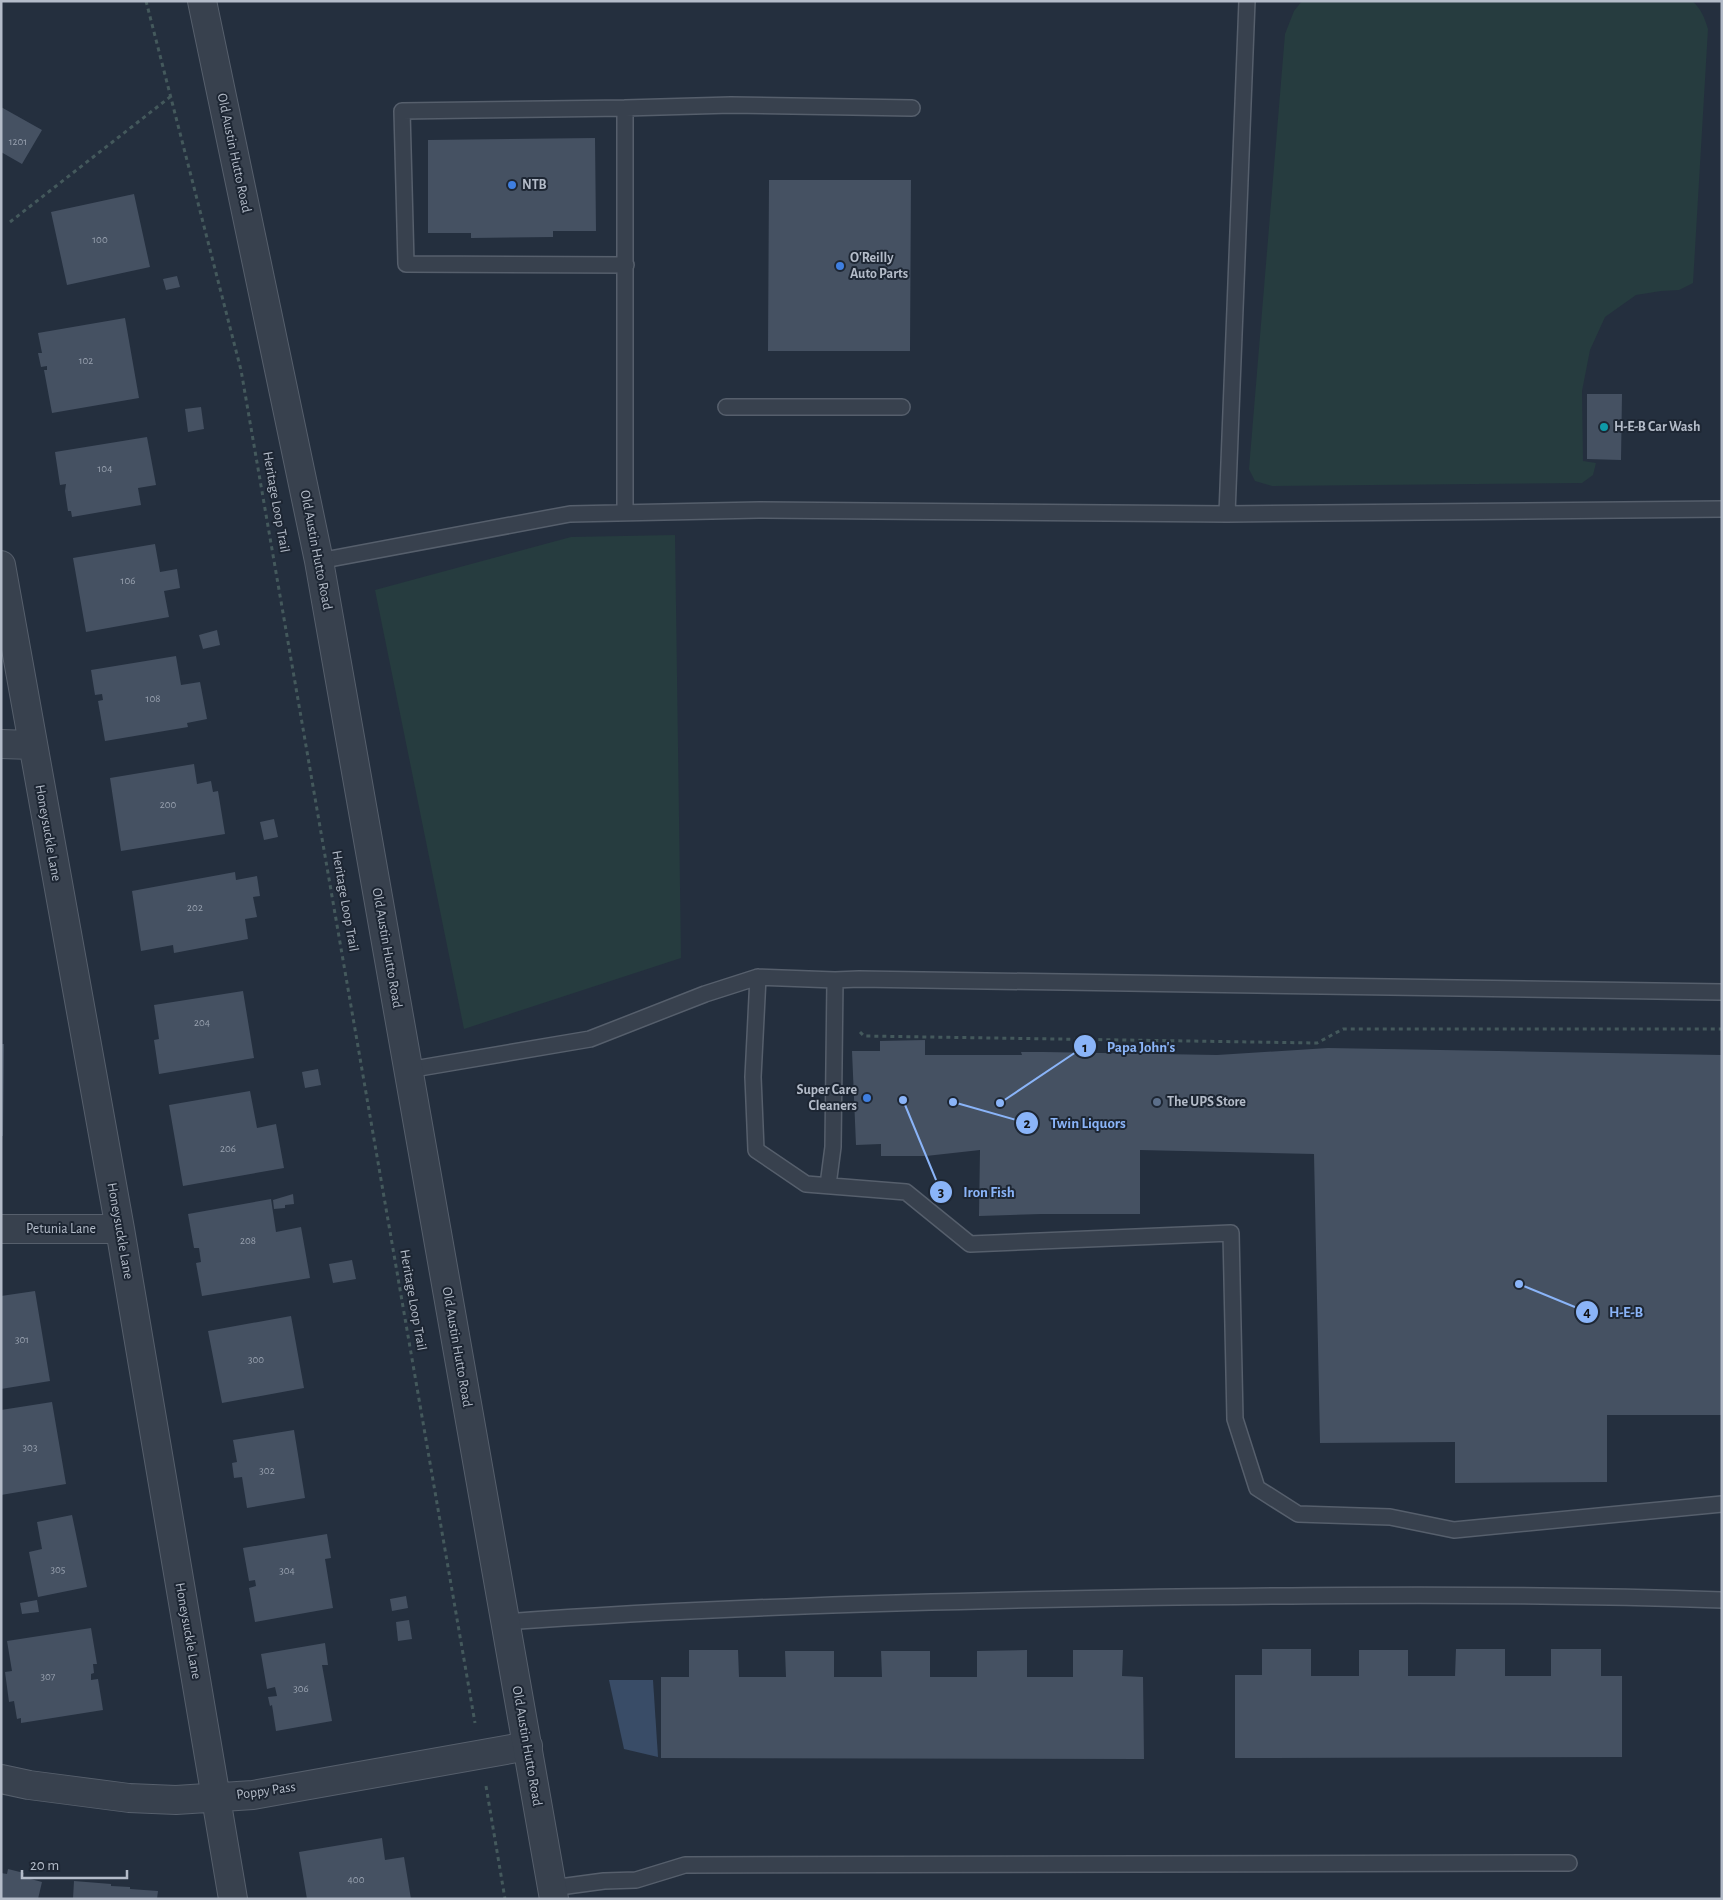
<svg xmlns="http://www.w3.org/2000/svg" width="1723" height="1900" font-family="'Alegreya Sans',sans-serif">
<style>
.green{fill:#263c3f}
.water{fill:#394c67}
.building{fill:#455162}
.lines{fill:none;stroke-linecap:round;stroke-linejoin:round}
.service-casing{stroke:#565f6c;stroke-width:18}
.minor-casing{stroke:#565f6c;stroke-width:30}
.tertiary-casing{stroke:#565f6c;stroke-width:30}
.path{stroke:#44595c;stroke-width:3;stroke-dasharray:4 4;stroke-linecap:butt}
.service{stroke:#38414e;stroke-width:15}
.minor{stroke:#38414e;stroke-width:28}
.tertiary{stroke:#38414e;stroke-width:28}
.shop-dot{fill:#3f7fe0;stroke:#1d2633;stroke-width:2}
.culture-dot{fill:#0f9aa8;stroke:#1d2633;stroke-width:2}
.service-dot{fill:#5c6f8a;stroke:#1d2633;stroke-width:2}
.labels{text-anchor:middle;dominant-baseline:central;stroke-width:4;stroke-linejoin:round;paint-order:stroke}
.number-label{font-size:11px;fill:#98a1af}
.street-label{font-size:14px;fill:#b4bcc9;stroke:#1d2633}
.poi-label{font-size:14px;font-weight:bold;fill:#b4bcc9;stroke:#1d2633;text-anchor:start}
.leader{fill:none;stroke:#8ab4f8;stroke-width:2}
.callout-dot{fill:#8ab4f8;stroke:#1d2633;stroke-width:2}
.mark-label{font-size:15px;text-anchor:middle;font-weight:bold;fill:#111}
.callout-label{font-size:15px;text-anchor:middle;font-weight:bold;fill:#8ab4f8;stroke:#1d2633;stroke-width:4;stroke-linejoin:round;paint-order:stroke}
</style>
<rect width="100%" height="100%" fill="#242f3e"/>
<path class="green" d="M 1302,1 L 1692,1 C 1701,8 1705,19 1708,29 L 1693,283 L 1679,290 L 1661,291 L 1636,295 L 1605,317 L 1590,350 L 1582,391 L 1583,461 L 1596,463 L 1593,475 L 1582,483 L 1272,486 L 1255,481 L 1249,469 L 1285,34 L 1294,11 Z
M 675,535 L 681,958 L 464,1029 L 375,590 L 571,537 Z"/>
<path class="water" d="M 609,1680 L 653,1680 L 658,1757 L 624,1749 Z"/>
<path class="building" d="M 1,107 L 42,130 L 22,164 L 1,152 Z
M 595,138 L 596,231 L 553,231 L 553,237 L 471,238 L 471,233 L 428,233 L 428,140 Z
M 769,180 L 911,180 L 910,351 L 768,351 Z
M 134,194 L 150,267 L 67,285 L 51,212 Z
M 177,276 L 180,287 L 166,290 L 163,279 Z
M 125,318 L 139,398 L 52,413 L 44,370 L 47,370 L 47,366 L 41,367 L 38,353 L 42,353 L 38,333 Z
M 1587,394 L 1622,394 L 1621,460 L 1587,459 Z
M 201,407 L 204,429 L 188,432 L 185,409 Z
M 147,437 L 156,485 L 138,488 L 141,505 L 72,517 L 71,511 L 68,511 L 65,491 L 66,484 L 60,485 L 55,452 Z
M 155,544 L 160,572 L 177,569 L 180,588 L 164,591 L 169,617 L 86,632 L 73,558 Z
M 217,630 L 220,645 L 203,649 L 199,635 Z
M 176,656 L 181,685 L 200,682 L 207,719 L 187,723 L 188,727 L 105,741 L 98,701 L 103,700 L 102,694 L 95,695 L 91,670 Z
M 194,764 L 197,784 L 211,781 L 213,792 L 218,791 L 225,834 L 121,851 L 110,778 Z
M 274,819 L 278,837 L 264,840 L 260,822 Z
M 235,872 L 236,880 L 257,876 L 260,896 L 253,897 L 257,917 L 245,919 L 248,939 L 174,953 L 173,945 L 141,951 L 132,891 Z
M 243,991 L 254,1058 L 159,1074 L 154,1040 L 159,1039 L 154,1005 Z
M 925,1040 L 925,1055 L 1022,1055 L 1021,1052 L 1044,1052 L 1217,1055 L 1328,1048 L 1722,1055 L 1722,1415 L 1607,1415 L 1607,1482 L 1455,1483 L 1455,1442 L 1320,1443 L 1314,1154 L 1140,1150 L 1140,1214 L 1041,1214 L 979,1216 L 980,1150 L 926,1156 L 881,1156 L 881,1144 L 856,1145 L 852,1051 L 880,1051 L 880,1041 Z
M 1,1044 L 4,1044 L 3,1136 L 1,1136 Z
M 318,1069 L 321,1085 L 305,1088 L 302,1072 Z
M 250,1091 L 257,1128 L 276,1124 L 284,1168 L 183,1186 L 169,1105 Z
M 293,1194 L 294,1204 L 285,1205 L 285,1208 L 274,1209 L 273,1200 Z
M 271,1199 L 276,1232 L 301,1227 L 310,1278 L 202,1296 L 196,1263 L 201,1262 L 199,1248 L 194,1248 L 188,1214 Z
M 352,1260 L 356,1279 L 333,1283 L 329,1264 Z
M 35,1291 L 50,1381 L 1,1389 L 1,1296 Z
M 291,1316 L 304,1388 L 222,1403 L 208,1331 Z
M 52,1402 L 66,1484 L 1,1495 L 1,1410 Z
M 294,1430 L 305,1498 L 247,1508 L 242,1477 L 234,1478 L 232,1463 L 237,1462 L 233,1440 Z
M 72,1515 L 87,1587 L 38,1597 L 29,1552 L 42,1549 L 37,1522 Z
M 327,1534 L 331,1558 L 325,1559 L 333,1608 L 255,1622 L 249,1588 L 256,1586 L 255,1580 L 249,1581 L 243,1548 Z
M 406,1596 L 408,1608 L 392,1611 L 390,1599 Z
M 37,1600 L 39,1612 L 22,1614 L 20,1603 Z
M 409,1620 L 412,1639 L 398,1641 L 396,1622 Z
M 91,1628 L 97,1664 L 93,1664 L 94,1673 L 91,1674 L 91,1680 L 98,1679 L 103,1710 L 21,1723 L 21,1718 L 17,1719 L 14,1701 L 9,1702 L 5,1672 L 12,1671 L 7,1641 Z
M 325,1643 L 328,1665 L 322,1665 L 332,1721 L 276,1731 L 272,1705 L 270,1706 L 268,1697 L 277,1696 L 275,1687 L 267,1689 L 261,1654 Z
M 1262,1649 L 1311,1649 L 1311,1676 L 1359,1676 L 1359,1650 L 1408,1650 L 1408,1676 L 1455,1676 L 1456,1649 L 1505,1649 L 1505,1676 L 1551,1676 L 1551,1649 L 1601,1649 L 1601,1676 L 1622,1676 L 1622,1757 L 1235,1758 L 1235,1675 L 1262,1675 Z
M 689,1650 L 738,1650 L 739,1677 L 786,1677 L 785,1651 L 834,1651 L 834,1677 L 882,1677 L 881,1651 L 930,1651 L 930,1677 L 977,1677 L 977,1651 L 1027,1650 L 1027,1677 L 1073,1677 L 1073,1650 L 1123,1650 L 1122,1676 L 1143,1677 L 1144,1759 L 661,1758 L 661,1677 L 689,1677 Z
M 382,1838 L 385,1860 L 404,1857 L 411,1899 L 307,1899 L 299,1852 Z
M 8,1869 L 24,1873 L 23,1877 L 42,1882 L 38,1899 L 1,1899 L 1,1873 L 7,1874 Z
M 74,1881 L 111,1884 L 111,1886 L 130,1887 L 130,1889 L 158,1891 L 157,1899 L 73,1899 Z"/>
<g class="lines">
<defs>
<path id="service" d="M 625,108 L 731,105 L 912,108
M 726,407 L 902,407
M 625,513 L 625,108 L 402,111 L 406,264 L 626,265
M 1227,514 L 1247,1
M 319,561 L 570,514 L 759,510 L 1227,514 L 1722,509
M 758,977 L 753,1077 L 756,1150 L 806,1184 L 906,1192 L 970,1244 L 1231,1233 L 1235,1419 L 1257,1488 L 1298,1514 L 1390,1517 L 1454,1530 L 1722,1504
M 408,1070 L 590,1039 L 705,994 L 758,977 L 835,980 L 859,979 L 1722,992
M 828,1185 L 833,1147 L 835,980
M 505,1622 C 708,1607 913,1602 1116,1598 C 1318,1595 1520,1593 1722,1600
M 552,1888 L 604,1881 L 636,1880 L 685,1865 L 1569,1863"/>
<path id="minor" d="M 1,565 L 120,1229 L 233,1899
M 1,744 L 32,745
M 1,1229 L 120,1229
M 1,1779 L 29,1785 L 129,1798 L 176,1800 L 253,1795 L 528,1746"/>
<path id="tertiary" d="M 202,1 L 319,561 L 554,1899"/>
</defs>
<use href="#service" class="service-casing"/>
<use href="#minor" class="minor-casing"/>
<use href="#tertiary" class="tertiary-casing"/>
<path class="path" d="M 146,1 L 241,370 L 475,1723
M 10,222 L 170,97
M 860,1032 L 864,1036 L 1317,1043 L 1343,1029 L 1722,1029
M 486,1786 L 505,1899"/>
<use href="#service" class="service"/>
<use href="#minor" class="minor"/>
<use href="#tertiary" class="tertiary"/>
</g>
<g class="shop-dot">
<circle cx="512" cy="185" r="5"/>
<circle cx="840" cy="266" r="5"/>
<circle cx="867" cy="1098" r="5"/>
</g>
<circle class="culture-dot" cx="1604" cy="427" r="5"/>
<circle class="service-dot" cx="1157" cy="1102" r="5"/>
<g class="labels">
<g class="number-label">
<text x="18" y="141">1201</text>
<text x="100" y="239">100</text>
<text x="86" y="360">102</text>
<text x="105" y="468">104</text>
<text x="128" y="580">106</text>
<text x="153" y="698">108</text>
<text x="168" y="804">200</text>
<text x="195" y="907">202</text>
<text x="202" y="1022">204</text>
<text x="228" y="1148">206</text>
<text x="248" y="1240">208</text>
<text x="22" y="1339">301</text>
<text x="256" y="1359">300</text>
<text x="30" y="1447">303</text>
<text x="267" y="1470">302</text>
<text x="58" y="1569">305</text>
<text x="287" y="1570">304</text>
<text x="48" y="1676">307</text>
<text x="301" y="1688">306</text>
<text x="356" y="1879">400</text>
</g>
<g class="street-label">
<text transform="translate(234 153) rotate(78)">Old Austin Hutto Road</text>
<text transform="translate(276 502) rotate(80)">Heritage Loop Trail</text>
<text transform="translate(316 550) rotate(79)">Old Austin Hutto Road</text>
<text transform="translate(48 833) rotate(80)">Honeysuckle Lane</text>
<text transform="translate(345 901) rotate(80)">Heritage Loop Trail</text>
<text transform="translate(387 948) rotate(80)">Old Austin Hutto Road</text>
<text x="61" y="1229">Petunia Lane</text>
<text transform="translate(120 1231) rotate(80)">Honeysuckle Lane</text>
<text transform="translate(413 1300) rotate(80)">Heritage Loop Trail</text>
<text transform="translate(457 1347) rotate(80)">Old Austin Hutto Road</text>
<text transform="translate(188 1631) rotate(80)">Honeysuckle Lane</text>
<text transform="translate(527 1746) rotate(80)">Old Austin Hutto Road</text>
<text transform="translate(266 1791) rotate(-8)">Poppy Pass</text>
</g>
<g class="poi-label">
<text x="522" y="185">NTB</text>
<text x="850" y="258">O'Reilly<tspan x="850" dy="16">Auto Parts</tspan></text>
<text x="1614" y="427">H-E-B Car Wash</text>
<text x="857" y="1090" text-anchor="end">Super Care<tspan x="857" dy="16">Cleaners</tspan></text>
<text x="1167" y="1102">The UPS Store</text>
</g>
</g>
<path class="leader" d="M1000 1103L1085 1046M953 1102L1027 1123M903 1100L941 1192M1519 1284L1587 1312"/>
<g class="callout-dot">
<circle cx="1000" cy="1103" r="5"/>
<circle cx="953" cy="1102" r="5"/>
<circle cx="903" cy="1100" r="5"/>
<circle cx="1519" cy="1284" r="5"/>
<circle cx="1085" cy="1046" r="12"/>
<circle cx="1027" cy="1123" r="12"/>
<circle cx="941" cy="1192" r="12"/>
<circle cx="1587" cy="1312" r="12"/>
</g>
<g class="mark-label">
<text x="1085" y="1052">1</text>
<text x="1027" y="1128">2</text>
<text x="941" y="1197">3</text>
<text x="1587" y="1317">4</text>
</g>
<g class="callout-label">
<text x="1141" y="1052">Papa John's</text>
<text x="1088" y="1128">Twin Liquors</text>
<text x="989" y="1197">Iron Fish</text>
<text x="1626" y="1317">H-E-B</text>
</g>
<rect width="1723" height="1900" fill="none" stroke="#b4bcc9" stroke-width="5"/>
<path d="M22 1870v8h105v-8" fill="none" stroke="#b4bcc9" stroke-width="2.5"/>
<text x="30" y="1870" font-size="15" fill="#b4bcc9" stroke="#1d2633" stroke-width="4" paint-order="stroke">20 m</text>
</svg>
